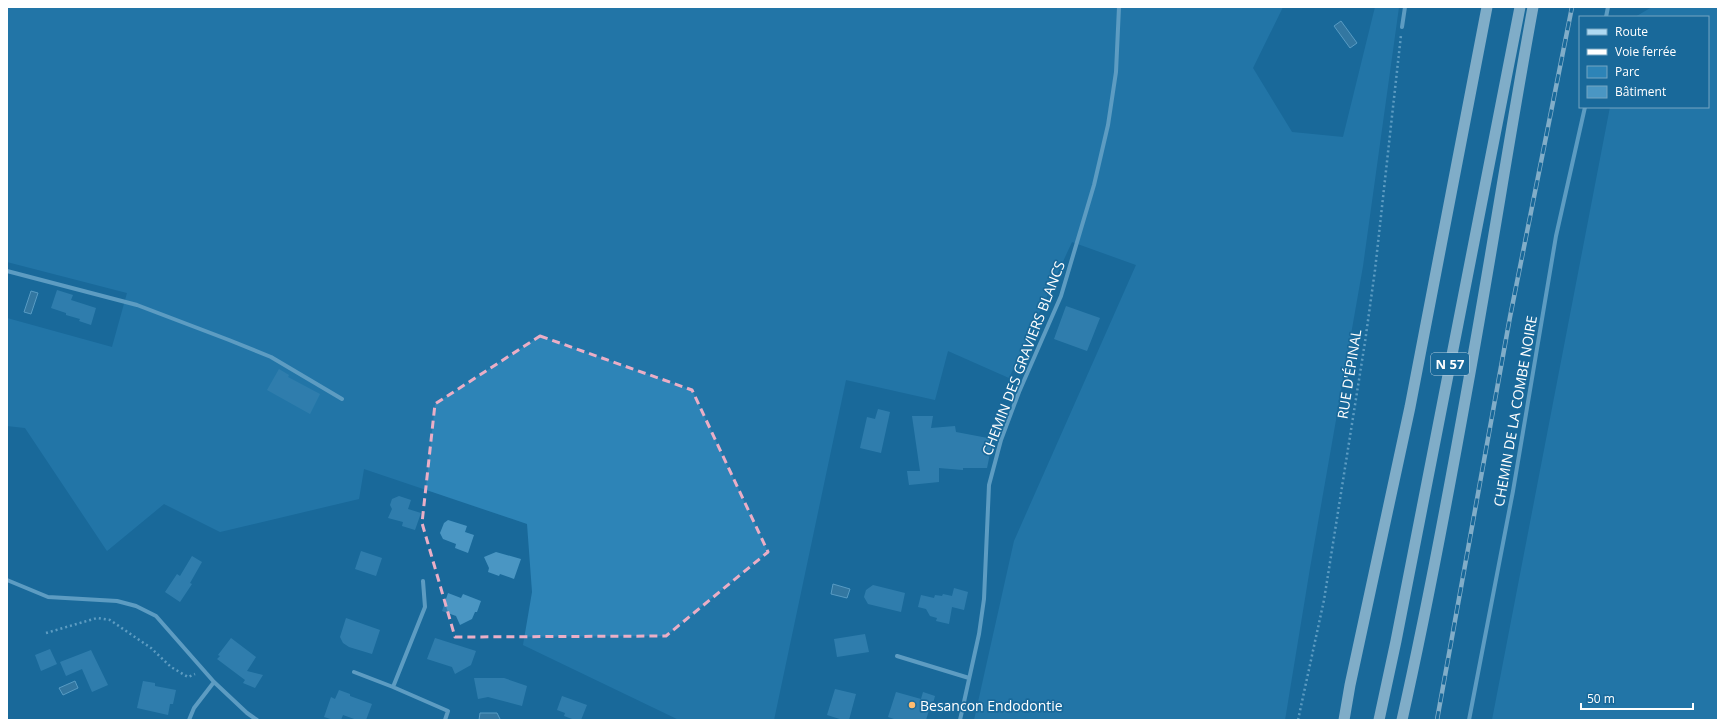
<svg xmlns="http://www.w3.org/2000/svg" width="1725" height="727" font-family="'Open Sans',sans-serif">
<style>
.green{fill:#2d84b7}
.water{fill:#5388a9;stroke:#a2d6f3}
.building{fill:#4a96c3}
.lines{fill:none;stroke-linecap:round;stroke-linejoin:round}
.path{stroke:#afd9f1;stroke-width:2.5;stroke-dasharray:2 3;stroke-linecap:butt}
.minor{stroke:#afd9f1;stroke-width:4}
.trunk{stroke:#fcfeff;stroke-width:11}
.rail-casing{stroke:#fff;stroke-width:4.5}
.rail{stroke:#19699a;stroke-width:3;stroke-dasharray:9;stroke-linecap:butt}
.marked{fill:none;stroke:#eaaec6;stroke-width:3;stroke-dasharray:8 5;stroke-linejoin:round}
.poi-dot{fill:#ffbc6f;stroke:#19699a;stroke-width:1.5}
.labels{text-anchor:middle;dominant-baseline:central;stroke-width:3.5;stroke-linejoin:round;paint-order:stroke}
.shield{fill:#19699a;stroke:#bad2e1;stroke-width:1}
.shield-label{font-size:13px;font-weight:bold;fill:#fff}
.street-label{font-size:14px;fill:#fff;stroke:#19699a}
.poi-label{font-size:14px;fill:#fff;stroke:#19699a;text-anchor:start}
</style>
<rect width="100%" height="100%" fill="#19699a"/>
<path class="green" d="M 7,7 L 1283,7 L 1253,68 L 1292,132 L 1343,137 L 1375,7 L 1399,7 L 1363,266 L 1310,568 L 1285,720 L 974,720 L 1014,541 L 1136,265 L 1072,242 L 1009,378 L 948,351 L 935,400 L 846,380 L 774,720 L 679,720 L 523,645 L 532,592 L 527,524 L 364,469 L 359,499 L 220,532 L 164,504 L 107,551 L 25,428 L 7,426 L 7,318 L 112,347 L 127,293 L 7,262 Z
M 1652,7 L 1718,7 L 1718,720 L 1492,720 L 1610,107 L 1708,107 L 1708,17 L 1635,17 Z"/>
<path class="water" d="M 1341,21 L 1357,43 L 1350,48 L 1334,26 Z
M 31,291 L 38,293 L 31,314 L 24,312 Z
M 833,584 L 850,589 L 847,598 L 831,594 Z
M 75,681 L 78,688 L 63,695 L 59,688 Z
M 480,713 L 497,713 L 500,719 L 500,720 L 479,720 Z"/>
<path class="building" d="M 57,290 L 73,295 L 71,300 L 96,308 L 91,325 L 79,321 L 80,319 L 66,315 L 66,313 L 51,308 Z
M 1066,306 L 1100,318 L 1087,351 L 1054,339 Z
M 279,369 L 289,375 L 288,377 L 320,394 L 310,414 L 267,390 Z
M 878,409 L 890,412 L 881,453 L 860,448 L 867,417 L 875,419 Z
M 912,416 L 933,416 L 931,428 L 955,426 L 956,432 L 993,439 L 987,468 L 963,468 L 963,470 L 939,468 L 939,482 L 909,485 L 907,471 L 920,471 Z
M 399,496 L 411,500 L 408,509 L 421,513 L 415,530 L 402,526 L 403,522 L 388,518 L 392,509 L 390,505 L 392,499 Z
M 448,520 L 467,526 L 465,532 L 474,535 L 468,553 L 455,548 L 456,544 L 443,539 L 440,533 L 444,523 Z
M 361,551 L 382,558 L 376,576 L 355,569 Z
M 496,552 L 521,559 L 514,579 L 500,574 L 499,576 L 488,572 L 489,568 L 484,557 Z
M 192,556 L 202,562 L 190,583 L 192,584 L 180,602 L 165,592 L 177,574 L 180,576 Z
M 873,585 L 905,593 L 901,612 L 868,604 L 864,597 L 866,590 Z
M 954,588 L 968,592 L 964,610 L 952,607 L 949,624 L 936,621 L 937,618 L 930,616 L 926,609 L 918,607 L 921,595 L 934,598 L 935,595 L 942,596 L 943,594 L 952,596 Z
M 448,593 L 461,598 L 463,594 L 481,601 L 477,612 L 475,612 L 472,619 L 460,625 L 456,616 L 442,611 Z
M 346,618 L 380,630 L 372,654 L 349,647 L 343,643 L 340,637 Z
M 865,634 L 869,652 L 837,657 L 834,639 Z
M 231,638 L 256,657 L 247,671 L 263,675 L 255,688 L 243,683 L 245,680 L 217,659 L 220,656 L 218,655 Z
M 435,638 L 476,651 L 471,665 L 455,674 L 452,667 L 427,659 Z
M 50,649 L 57,664 L 41,671 L 35,655 Z
M 91,650 L 108,685 L 92,692 L 82,669 L 66,676 L 60,662 Z
M 474,678 L 504,678 L 527,686 L 522,706 L 488,697 L 478,699 Z
M 143,681 L 155,683 L 155,686 L 176,690 L 173,704 L 170,704 L 168,715 L 137,708 Z
M 835,689 L 856,694 L 849,720 L 843,720 L 827,715 Z
M 339,690 L 350,694 L 350,696 L 372,704 L 366,720 L 357,720 L 343,715 L 341,720 L 334,720 L 324,717 L 331,697 L 335,699 Z
M 896,692 L 921,699 L 923,692 L 935,696 L 931,711 L 929,710 L 926,720 L 897,720 L 888,717 Z
M 562,696 L 587,705 L 581,720 L 575,720 L 564,716 L 565,713 L 557,710 Z"/>
<g class="lines">
<path class="path" d="M 46,633 L 97,618 L 110,620 L 151,648 L 171,667 L 188,677 L 195,674
M 1298,720 L 1324,600 L 1365,342 L 1375,270 L 1401,35"/>
<path class="minor" d="M 1606,17 L 1608,7
M 1402,27 L 1405,7
M 7,271 L 137,305 L 229,340 L 271,357 L 342,399
M 7,580 L 48,597 L 117,601 L 136,606 L 156,616 L 214,682 L 247,713 L 257,720
M 897,656 L 969,678
M 354,672 L 393,687 L 448,711 L 445,720
M 393,687 L 425,607 L 423,581
M 189,720 L 194,708 L 214,682
M 960,720 L 979,634 L 984,599 L 989,485 L 1001,440 L 1019,392 L 1061,296 L 1094,185 L 1108,125 L 1116,72 L 1119,7
M 1469,720 L 1513,491 L 1556,236 L 1585,107"/>
<path class="trunk" d="M 1344,720 L 1350,685 L 1410,407 L 1487,7
M 1379,720 L 1396,641 L 1520,7
M 1402,720 C 1427,609 1448,496 1468,384 C 1491,258 1510,132 1533,7"/>
<defs>
<path id="rail" d="M 1437,720 L 1510,317 L 1572,7"/>
</defs>
<use href="#rail" class="rail-casing"/>
<use href="#rail" class="rail"/>
</g>
<path d="M0 0H1725V727H0ZM 540,336 L 692,390 L 768,552 L 666,636 L 455,637 L 422,523 L 435,404 Z" fill="#19699a" fill-opacity=".55" fill-rule="evenodd"/>
<path class="marked" d="M 540,336 L 692,390 L 768,552 L 666,636 L 455,637 L 422,523 L 435,404 Z"/>
<circle class="poi-dot" cx="912" cy="705" r="4"/>
<g class="labels">
<rect class="shield" x="1431" y="353" width="38" height="22" rx="3"/>
<g class="shield-label">
<text x="1450" y="364">N 57</text>
</g>
<g class="street-label">
<text transform="translate(1023 358) rotate(-69)">CHEMIN DES GRAVIERS BLANCS</text>
<text transform="translate(1349 374) rotate(-81)">RUE D'ÉPINAL</text>
<text transform="translate(1515 411) rotate(-80)">CHEMIN DE LA COMBE NOIRE</text>
</g>
<g class="poi-label">
<text x="920" y="705">Besancon Endodontie</text>
</g>
</g>
<rect width="1725" height="727" fill="none" stroke="#ffffff" stroke-width="16"/>
<rect x="1579" y="16" width="130" height="92" fill="#19699a" stroke="#75a5c2"/>
<rect x="1587" y="29" width="20" height="6" fill="#afd9f1" stroke="#75a5c2"/>
<text x="1615" y="36" font-size="12" fill="#ffffff">Route</text>
<rect x="1587" y="49" width="20" height="6" fill="#ffffff" stroke="#75a5c2"/>
<text x="1615" y="56" font-size="12" fill="#ffffff">Voie ferrée</text>
<rect x="1587" y="66" width="20" height="12" fill="#2d84b7" stroke="#75a5c2"/>
<text x="1615" y="76" font-size="12" fill="#ffffff">Parc</text>
<rect x="1587" y="86" width="20" height="12" fill="#4a96c3" stroke="#75a5c2"/>
<text x="1615" y="96" font-size="12" fill="#ffffff">Bâtiment</text>
<path d="M1581 703v6h112v-6" fill="none" stroke="#ffffff" stroke-width="2"/>
<text x="1587" y="703" font-size="12" fill="#ffffff" stroke="#19699a" stroke-width="3" paint-order="stroke">50 m</text>
</svg>
